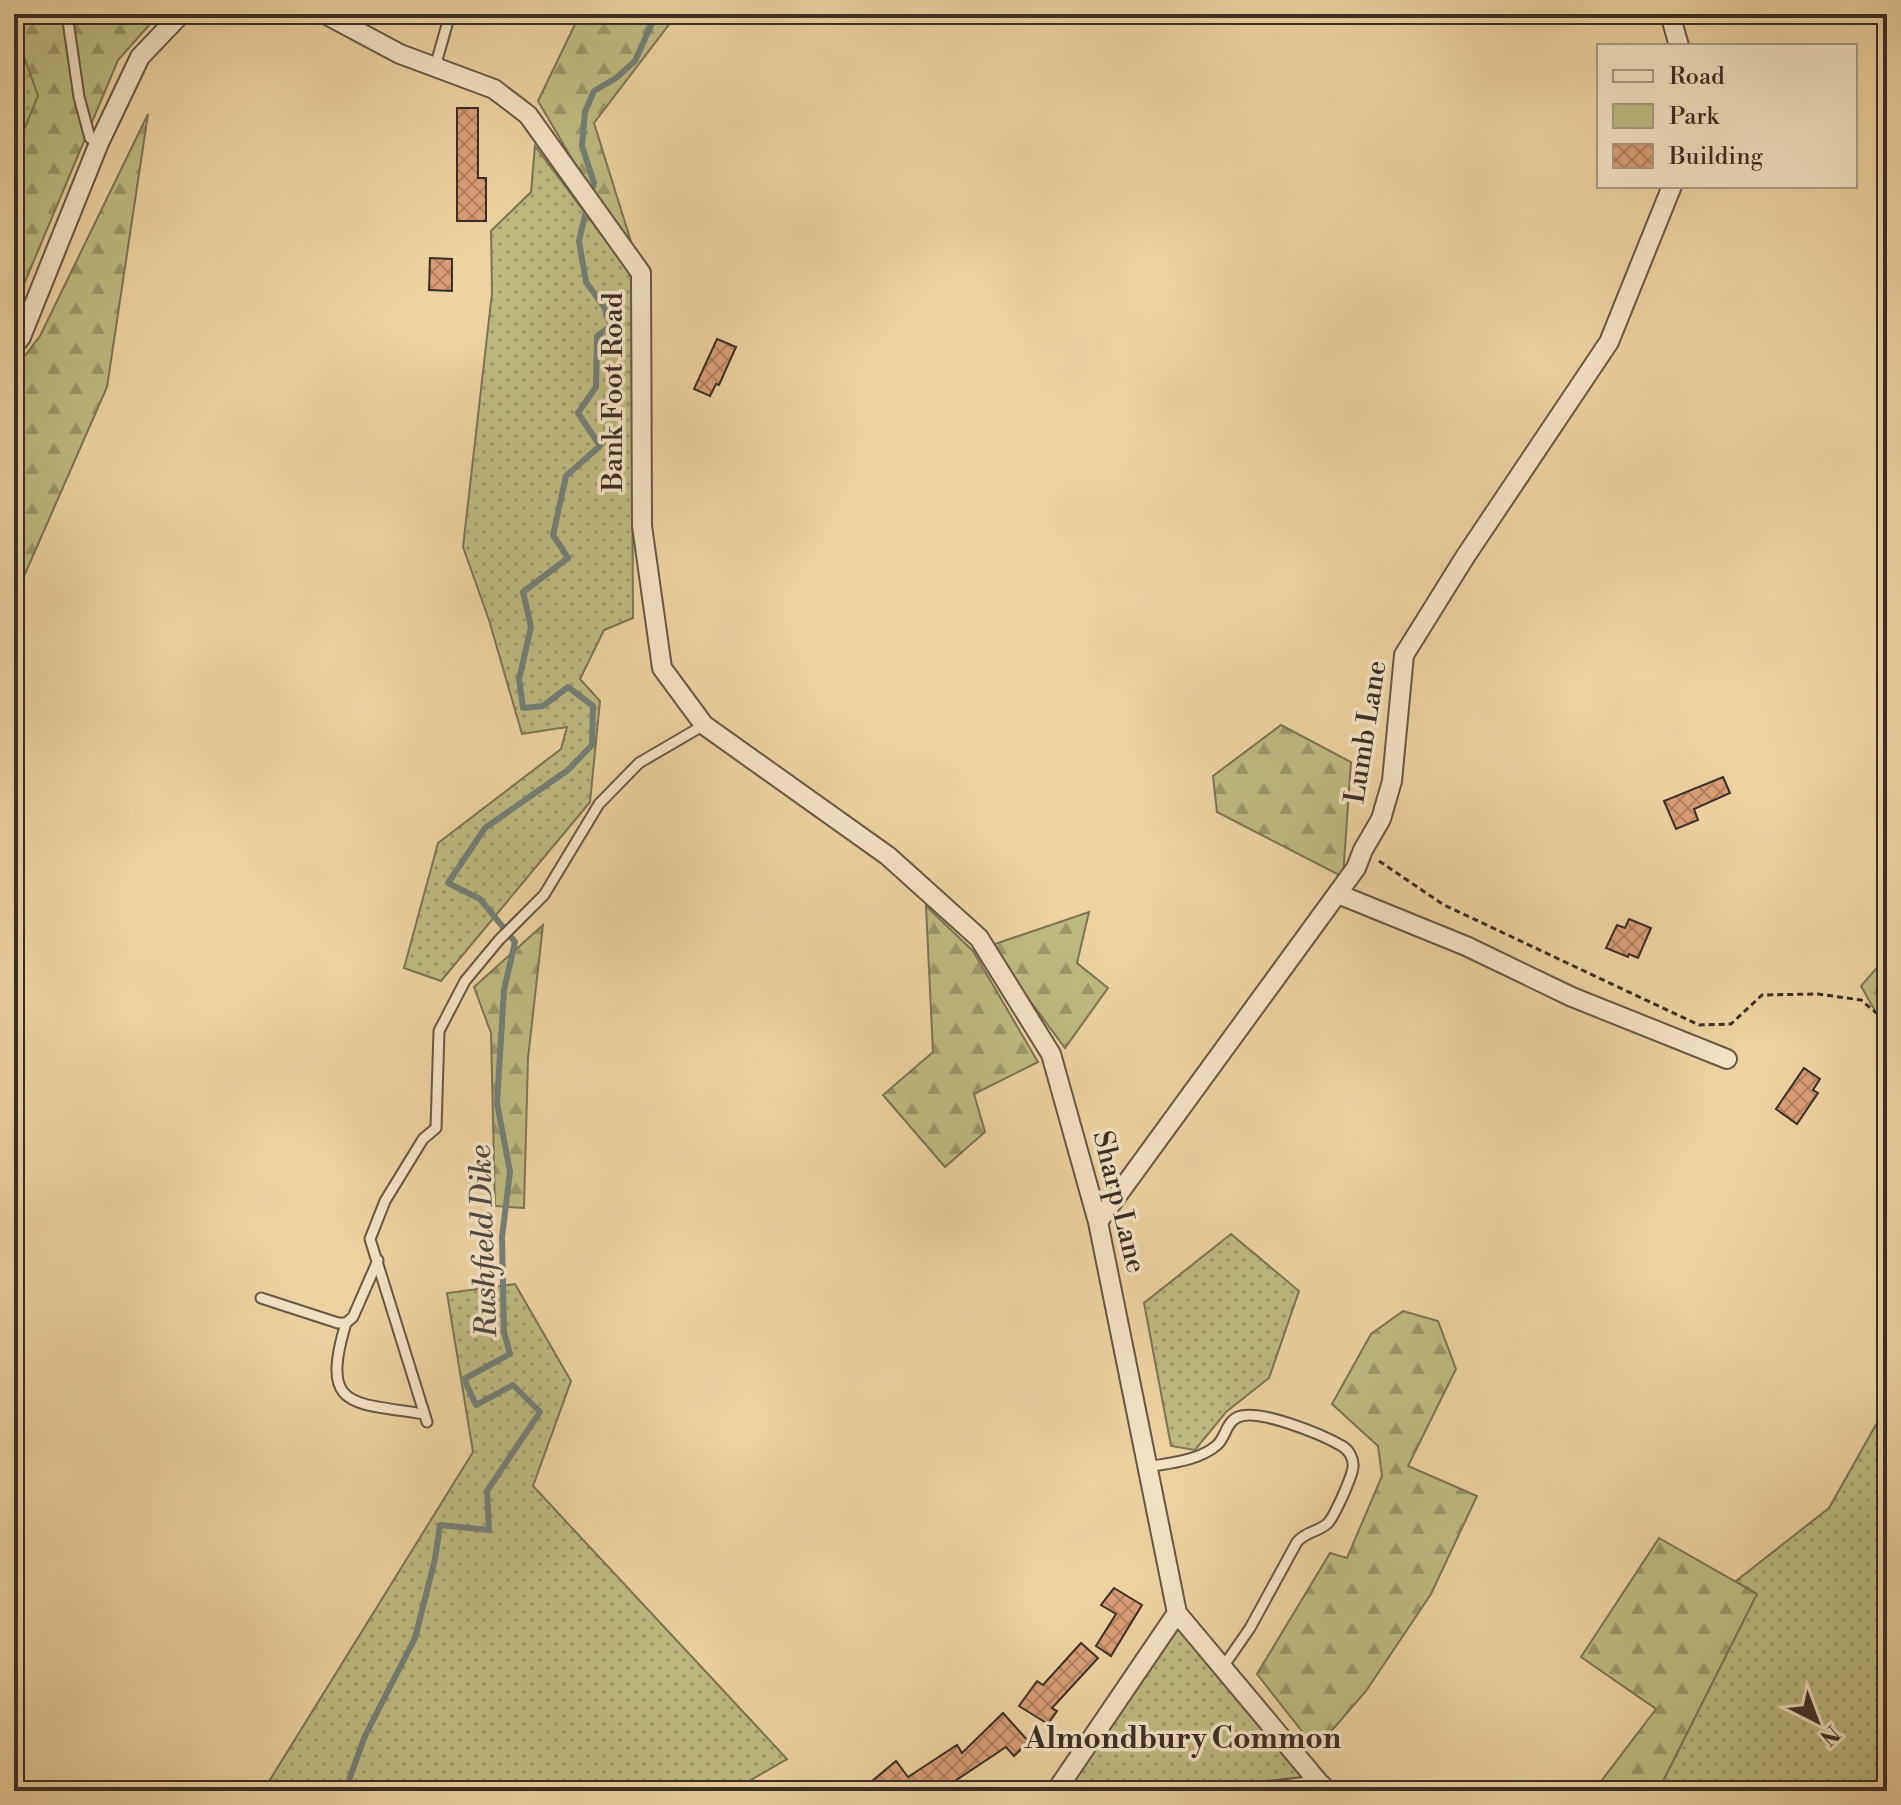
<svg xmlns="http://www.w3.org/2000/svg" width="1901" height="1805" font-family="'Libre Bodoni',serif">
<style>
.green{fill:url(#green-dots);stroke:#7c7454;stroke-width:2}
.forest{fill:url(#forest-firs);stroke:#7c7454;stroke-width:2}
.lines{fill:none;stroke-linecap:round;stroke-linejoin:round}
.stream{stroke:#738074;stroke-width:6}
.building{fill:url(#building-cross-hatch);stroke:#3b2e25;stroke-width:2}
.lane-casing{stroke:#685744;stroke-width:13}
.street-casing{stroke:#685744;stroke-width:22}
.path{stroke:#3b2e25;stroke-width:3;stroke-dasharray:6 4;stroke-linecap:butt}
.lane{stroke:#f4e2c3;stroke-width:9}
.street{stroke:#f4e2c3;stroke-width:18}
.labels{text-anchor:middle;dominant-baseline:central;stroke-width:7;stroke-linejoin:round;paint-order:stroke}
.street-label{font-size:28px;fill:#3b2e25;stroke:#f4e2c3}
.water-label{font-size:30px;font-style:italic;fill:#4e493f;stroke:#f4e2c3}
.neighbourhood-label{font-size:30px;font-weight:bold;fill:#3b2e25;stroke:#f4e2c3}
</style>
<defs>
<pattern id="green-dots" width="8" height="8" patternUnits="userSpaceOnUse" patternTransform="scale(2)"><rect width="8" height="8" fill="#bdbb82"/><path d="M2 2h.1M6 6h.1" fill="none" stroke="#9b986a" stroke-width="1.8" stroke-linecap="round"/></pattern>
<pattern id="forest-firs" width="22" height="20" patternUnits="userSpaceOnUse" patternTransform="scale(2)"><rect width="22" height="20" fill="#bdbb82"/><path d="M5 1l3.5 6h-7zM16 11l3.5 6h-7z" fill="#9b986a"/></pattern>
<pattern id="building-cross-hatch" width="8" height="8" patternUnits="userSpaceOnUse" patternTransform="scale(2)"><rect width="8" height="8" fill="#d99e77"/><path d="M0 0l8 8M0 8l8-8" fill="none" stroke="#b18161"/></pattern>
</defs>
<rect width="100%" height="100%" fill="#eed2a2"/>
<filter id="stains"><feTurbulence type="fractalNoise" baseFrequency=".0025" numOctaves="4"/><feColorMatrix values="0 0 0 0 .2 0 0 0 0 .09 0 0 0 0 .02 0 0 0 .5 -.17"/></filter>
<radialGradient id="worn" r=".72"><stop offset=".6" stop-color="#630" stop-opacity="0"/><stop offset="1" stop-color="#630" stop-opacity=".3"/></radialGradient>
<path class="green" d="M 14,28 L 39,96 L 14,154 Z
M 535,146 L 631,274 L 633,618 L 604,630 L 580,679 L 600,701 L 590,802 L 441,981 L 404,968 L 438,843 L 561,749 L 567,727 L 522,734 L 489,620 L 463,547 L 492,293 L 491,231 L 531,192 Z
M 1231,1234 L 1299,1291 L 1269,1378 L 1226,1412 L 1195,1450 L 1171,1446 L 1144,1303 Z
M 515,1284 L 571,1381 L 533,1486 L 787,1759 L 732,1791 L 263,1791 L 473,1452 L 447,1293 Z
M 1887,1405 L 1887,1791 L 1658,1791 L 1756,1594 L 1736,1581 L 1829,1508 Z
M 1177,1615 L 1323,1789 L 1298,1791 L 1057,1791 Z"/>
<path class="forest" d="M 14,14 L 159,14 L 118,60 L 14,308 L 14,154 L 38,96 L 14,28 Z
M 580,14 L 677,14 L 594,123 L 643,280 L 538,101 Z
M 148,114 L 107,387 L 14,599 L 14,370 L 40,336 Z
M 1281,725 L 1351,762 L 1343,877 L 1217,812 L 1213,776 Z
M 926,906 L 973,951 L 1038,1062 L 974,1094 L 985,1132 L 945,1167 L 883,1095 L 933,1052 Z
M 1089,912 L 1077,963 L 1108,988 L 1065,1048 L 989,946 Z
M 543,925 L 528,1058 L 524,1208 L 495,1206 L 491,1033 L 474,987 Z
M 1887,956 L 1887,1032 L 1861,986 Z
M 1403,1311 L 1438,1321 L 1456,1369 L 1408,1466 L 1477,1496 L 1431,1594 L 1366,1691 L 1316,1749 L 1257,1674 L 1330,1553 L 1347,1558 L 1382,1476 L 1378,1446 L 1332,1404 L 1371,1334 Z
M 1659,1538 L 1757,1594 L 1658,1791 L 1604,1791 L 1602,1780 L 1656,1709 L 1581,1657 Z"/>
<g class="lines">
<path class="stream" d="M 590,196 L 594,183 L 582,146 L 585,112 L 594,91 L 616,78 L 635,61 L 656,14
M 345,1791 L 365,1736 L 415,1638 L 435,1559 L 440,1525 L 489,1530 L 487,1491 L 540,1412 L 513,1385 L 476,1405 L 464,1379 L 510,1354 L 504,1332 L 502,1237 L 510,1172 L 497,1103 L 504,990 L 515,942 L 480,899 L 448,883 L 485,828 L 568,770 L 592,745 L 593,706 L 568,687 L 543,706 L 523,708 L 519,679 L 531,627 L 523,592 L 568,558 L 553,535 L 566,476 L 600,446 L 578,413 L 596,387 L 597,336 L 611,326 L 604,307 L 586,282 L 579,241 L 587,207"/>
</g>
<path class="building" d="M 457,108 L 478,108 L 478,178 L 486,178 L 486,221 L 457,221 Z
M 430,258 L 452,259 L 452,291 L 429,290 Z
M 717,339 L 736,347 L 719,385 L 716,384 L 710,396 L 694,389 Z
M 1723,777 L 1730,793 L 1694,809 L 1698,820 L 1676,829 L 1664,801 Z
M 1629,919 L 1651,928 L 1638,958 L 1629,954 L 1628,957 L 1606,948 L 1617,925 L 1625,928 Z
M 1804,1068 L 1820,1079 L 1813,1090 L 1818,1093 L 1797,1124 L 1776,1109 Z
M 1114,1588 L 1142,1605 L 1111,1656 L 1096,1646 L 1116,1614 L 1101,1605 Z
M 1081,1643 L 1098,1658 L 1052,1708 L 1057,1711 L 1048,1724 L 1019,1706 L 1037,1681 L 1043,1685 Z
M 1003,1713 L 1029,1742 L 1014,1756 L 1006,1747 L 940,1791 L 931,1791 L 925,1782 L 916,1789 L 918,1791 L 860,1791 L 896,1761 L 908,1777 L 957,1745 L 962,1753 Z"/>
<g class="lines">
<defs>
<path id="lane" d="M 67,14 L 79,97 L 90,138 L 99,143
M 435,67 L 450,14
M 261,1298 L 338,1323 L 346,1323 L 353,1317 L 378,1260
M 346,1323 C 320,1410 351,1402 424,1414
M 427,1422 L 370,1239 L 385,1201 L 423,1139 L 436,1128 L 439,1031 L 465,981 L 499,940 L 544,895 L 599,804 L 639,763 L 704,725
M 1147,1467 C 1169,1463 1199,1461 1217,1445 C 1226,1437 1226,1422 1238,1417 C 1259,1408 1323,1435 1342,1446 C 1349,1450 1354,1459 1353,1467 C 1352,1477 1335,1515 1328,1523 C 1319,1532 1306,1531 1297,1542 L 1250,1628 L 1223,1667"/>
<path id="street" d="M 325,14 L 400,54 L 494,89 L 528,115 L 641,273 L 642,526 L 662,668 L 704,725 L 888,856 L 979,938 L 1051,1054 L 1098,1222 L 1177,1613 L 1326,1791
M 1670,14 L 1679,46
M 14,346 L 21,337 L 99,143 L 140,57 L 181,14
M 1338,894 L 1466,946 L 1572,997 L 1727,1059
M 1098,1222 L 1356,868 L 1363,850 L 1381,819 L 1392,781 L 1404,655 L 1465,557 L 1609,342 L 1672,186
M 1056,1791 L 1177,1613
M 1269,1791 L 1322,1785"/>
</defs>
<use href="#lane" class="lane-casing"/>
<use href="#street" class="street-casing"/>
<path class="path" d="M 1379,861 L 1444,905 L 1699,1025 L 1731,1024 L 1762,995 L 1818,994 L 1861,1000 L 1887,1022"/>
<use href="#lane" class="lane"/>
<use href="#street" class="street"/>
</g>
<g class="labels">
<g class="street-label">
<text transform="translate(613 392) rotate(-90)">Bank Foot Road</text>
<text transform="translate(1366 732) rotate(-81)">Lumb Lane</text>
<text transform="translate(1119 1202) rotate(76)">Sharp Lane</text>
</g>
<g class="water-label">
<text transform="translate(484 1241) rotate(-92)">Rushfield Dike</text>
</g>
<g class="neighbourhood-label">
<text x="1183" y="1739">Almondbury Common</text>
</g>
</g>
<rect width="1901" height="1805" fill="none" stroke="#eed2a2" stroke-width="48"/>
<rect x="16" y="16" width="1869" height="1773" fill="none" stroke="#3b2e25" stroke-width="4"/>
<rect x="24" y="24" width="1853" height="1757" fill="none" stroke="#3b2e25" stroke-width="2"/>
<rect x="1597" y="44" width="260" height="144" fill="#f4e2c3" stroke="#aa9a84" stroke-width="2"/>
<rect x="1613" y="70" width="40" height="12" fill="#f4e2c3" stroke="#aa9a84" stroke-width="2"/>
<text x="1669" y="84" font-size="24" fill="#3b2e25">Road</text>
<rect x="1613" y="104" width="40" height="24" fill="#bdbb82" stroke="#aa9a84" stroke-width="2"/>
<text x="1669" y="124" font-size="24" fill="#3b2e25">Park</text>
<rect x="1613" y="144" width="40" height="24" fill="url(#building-cross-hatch)" stroke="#aa9a84" stroke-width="2"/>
<text x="1669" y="164" font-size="24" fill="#3b2e25">Building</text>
<g transform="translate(1817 1721) rotate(138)" stroke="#f4e2c3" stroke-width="6" paint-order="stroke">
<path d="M0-6L14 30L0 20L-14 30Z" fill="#3b2e25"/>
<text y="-12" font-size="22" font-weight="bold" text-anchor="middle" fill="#3b2e25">N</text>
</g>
<rect width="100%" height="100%" filter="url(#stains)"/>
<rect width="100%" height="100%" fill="url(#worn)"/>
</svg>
